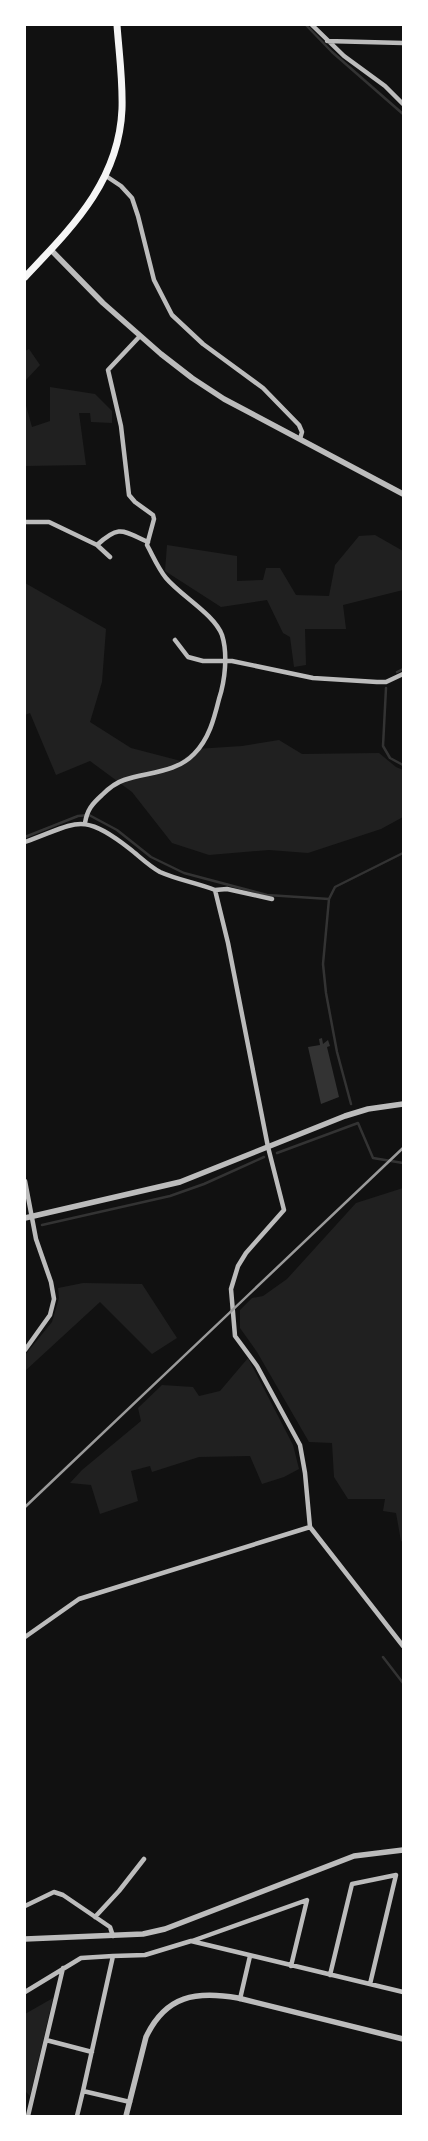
<svg xmlns="http://www.w3.org/2000/svg" width="428" height="2141" font-family="Quicksand,sans-serif">
<style>
.green{fill:#202020}
.water{fill:#333}
.lines{fill:none;stroke-linecap:round;stroke-linejoin:round}
.stream{stroke:#333;stroke-width:2.5}
.minor{stroke:#bcbcbc;stroke-width:4.5}
.tertiary{stroke:#bcbcbc;stroke-width:5.5}
.primary{stroke:#f5f5f5;stroke-width:7}
.rail{stroke:#9a9a9a;stroke-width:2.5}
</style>
<rect width="100%" height="100%" fill="#111"/>
<path class="green" d="M 29,349 L 40,365 L 25,381 L 25,351 Z
M 50,387 L 95,394 L 112,411 L 112,423 L 91,422 L 90,413 L 79,413 L 86,465 L 25,466 L 25,402 L 32,427 L 50,421 Z
M 375,535 L 403,551 L 403,590 L 343,605 L 346,629 L 305,629 L 306,665 L 294,667 L 290,637 L 283,633 L 267,600 L 221,607 L 165,571 L 167,545 L 237,556 L 237,581 L 263,580 L 266,568 L 280,568 L 296,595 L 329,596 L 335,565 L 359,536 Z
M 25,583 L 106,629 L 102,682 L 90,722 L 131,748 L 181,761 L 196,749 L 242,746 L 279,740 L 302,754 L 379,753 L 396,767 L 403,770 L 403,817 L 381,829 L 308,853 L 269,850 L 209,855 L 172,843 L 132,792 L 90,761 L 56,775 L 30,713 L 25,715 Z
M 403,1188 L 403,1542 L 401,1541 L 396,1513 L 383,1511 L 385,1499 L 348,1499 L 334,1477 L 332,1443 L 309,1442 L 257,1352 L 240,1328 L 240,1310 L 252,1298 L 263,1296 L 287,1279 L 356,1203 Z
M 83,1283 L 142,1284 L 177,1338 L 152,1354 L 100,1302 L 25,1371 L 25,1355 L 52,1322 L 59,1298 L 58,1288 Z
M 248,1358 L 293,1445 L 299,1469 L 284,1477 L 262,1484 L 250,1456 L 199,1457 L 152,1472 L 150,1466 L 131,1471 L 138,1501 L 100,1514 L 91,1485 L 70,1483 L 82,1470 L 141,1421 L 138,1408 L 162,1385 L 193,1387 L 199,1396 L 220,1391 Z
M 53,1998 L 30,2096 L 25,2091 L 25,2014 Z"/>
<path class="water" d="M 322,1038 L 323,1044 L 328,1040 L 330,1046 L 327,1047 L 339,1097 L 321,1104 L 308,1047 L 320,1045 L 319,1039 Z"/>
<g class="lines">
<path class="stream" d="M 306,25 L 332,52 L 403,114
M 397,672 L 403,669
M 386,688 L 383,746 L 390,758 L 403,765
M 25,837 L 78,816 L 89,815 L 117,830 L 151,857 L 184,873 L 267,895 L 329,899
M 351,1104 L 337,1052 L 326,993 L 323,964 L 329,899 L 335,887 L 403,853
M 277,1153 L 358,1123 L 373,1158 L 403,1163
M 42,1225 L 170,1196 L 204,1184 L 264,1157
M 383,1657 L 403,1683"/>
<path class="minor" d="M 312,25 L 344,56 L 385,86 L 403,104
M 327,41 L 403,43
M 106,176 L 121,186 L 132,198 L 138,216 L 154,280 L 172,315 L 203,344 L 263,388 L 299,425 L 302,432 L 300,439
M 25,522 L 49,522 L 97,545 C 120,524 123,531 148,542
M 97,545 L 110,557
M 175,640 L 188,657 L 203,661 L 232,661 L 313,678 L 377,682 L 386,682 L 403,674
M 85,823 C 87,810 92,804 102,795 C 108,789 115,783 124,780 C 147,772 176,773 194,754 C 209,739 214,719 219,699 C 225,681 228,654 222,635 C 214,614 181,596 166,578 C 158,568 153,556 147,545 L 154,519 L 153,515 L 135,502 L 129,495 L 121,426 L 108,370 L 140,336
M 25,842 C 78,823 81,811 130,849 C 139,856 149,866 160,872 C 178,880 197,883 215,890 L 228,943 L 268,1147 L 284,1210 L 246,1253 L 238,1266 L 231,1289 L 235,1336 L 257,1366 L 300,1445 L 305,1473 L 310,1527 L 403,1646
M 215,890 L 227,889 L 272,899
M 25,1181 L 36,1239 L 51,1282 L 54,1299 L 50,1315 L 25,1350
M 25,1637 L 79,1599 L 310,1527
M 25,1906 L 54,1892 L 63,1895 L 110,1927 L 113,1936
M 95,1917 L 119,1891 L 144,1859
M 192,1941 L 307,1900 L 291,1966
M 330,1975 L 352,1884 L 396,1875 L 370,1984
M 25,1992 L 81,1958 L 113,1956
M 240,1999 L 250,1956
M 46,2040 L 92,2052
M 130,2102 L 83,2091 L 113,1956 L 145,1955 L 191,1941 L 403,1992
M 28,2116 L 63,1968
M 77,2116 L 83,2091"/>
<path class="tertiary" d="M 51,250 L 103,303 L 161,354 L 192,378 L 224,399 L 403,494
M 25,1218 L 180,1182 L 345,1116 L 368,1109 L 403,1104
M 25,1939 L 143,1934 L 165,1929 L 354,1856 L 403,1850
M 126,2116 L 146,2037 C 166,1995 196,1991 238,1998 L 403,2039"/>
<path class="primary" d="M 25,277 C 71,228 119,182 122,109 C 123,81 119,53 117,25"/>
<path class="rail" d="M 25,1507 L 403,1148"/>
</g>
<rect width="428" height="2141" fill="none" stroke="#ffffff" stroke-width="52"/>
</svg>
